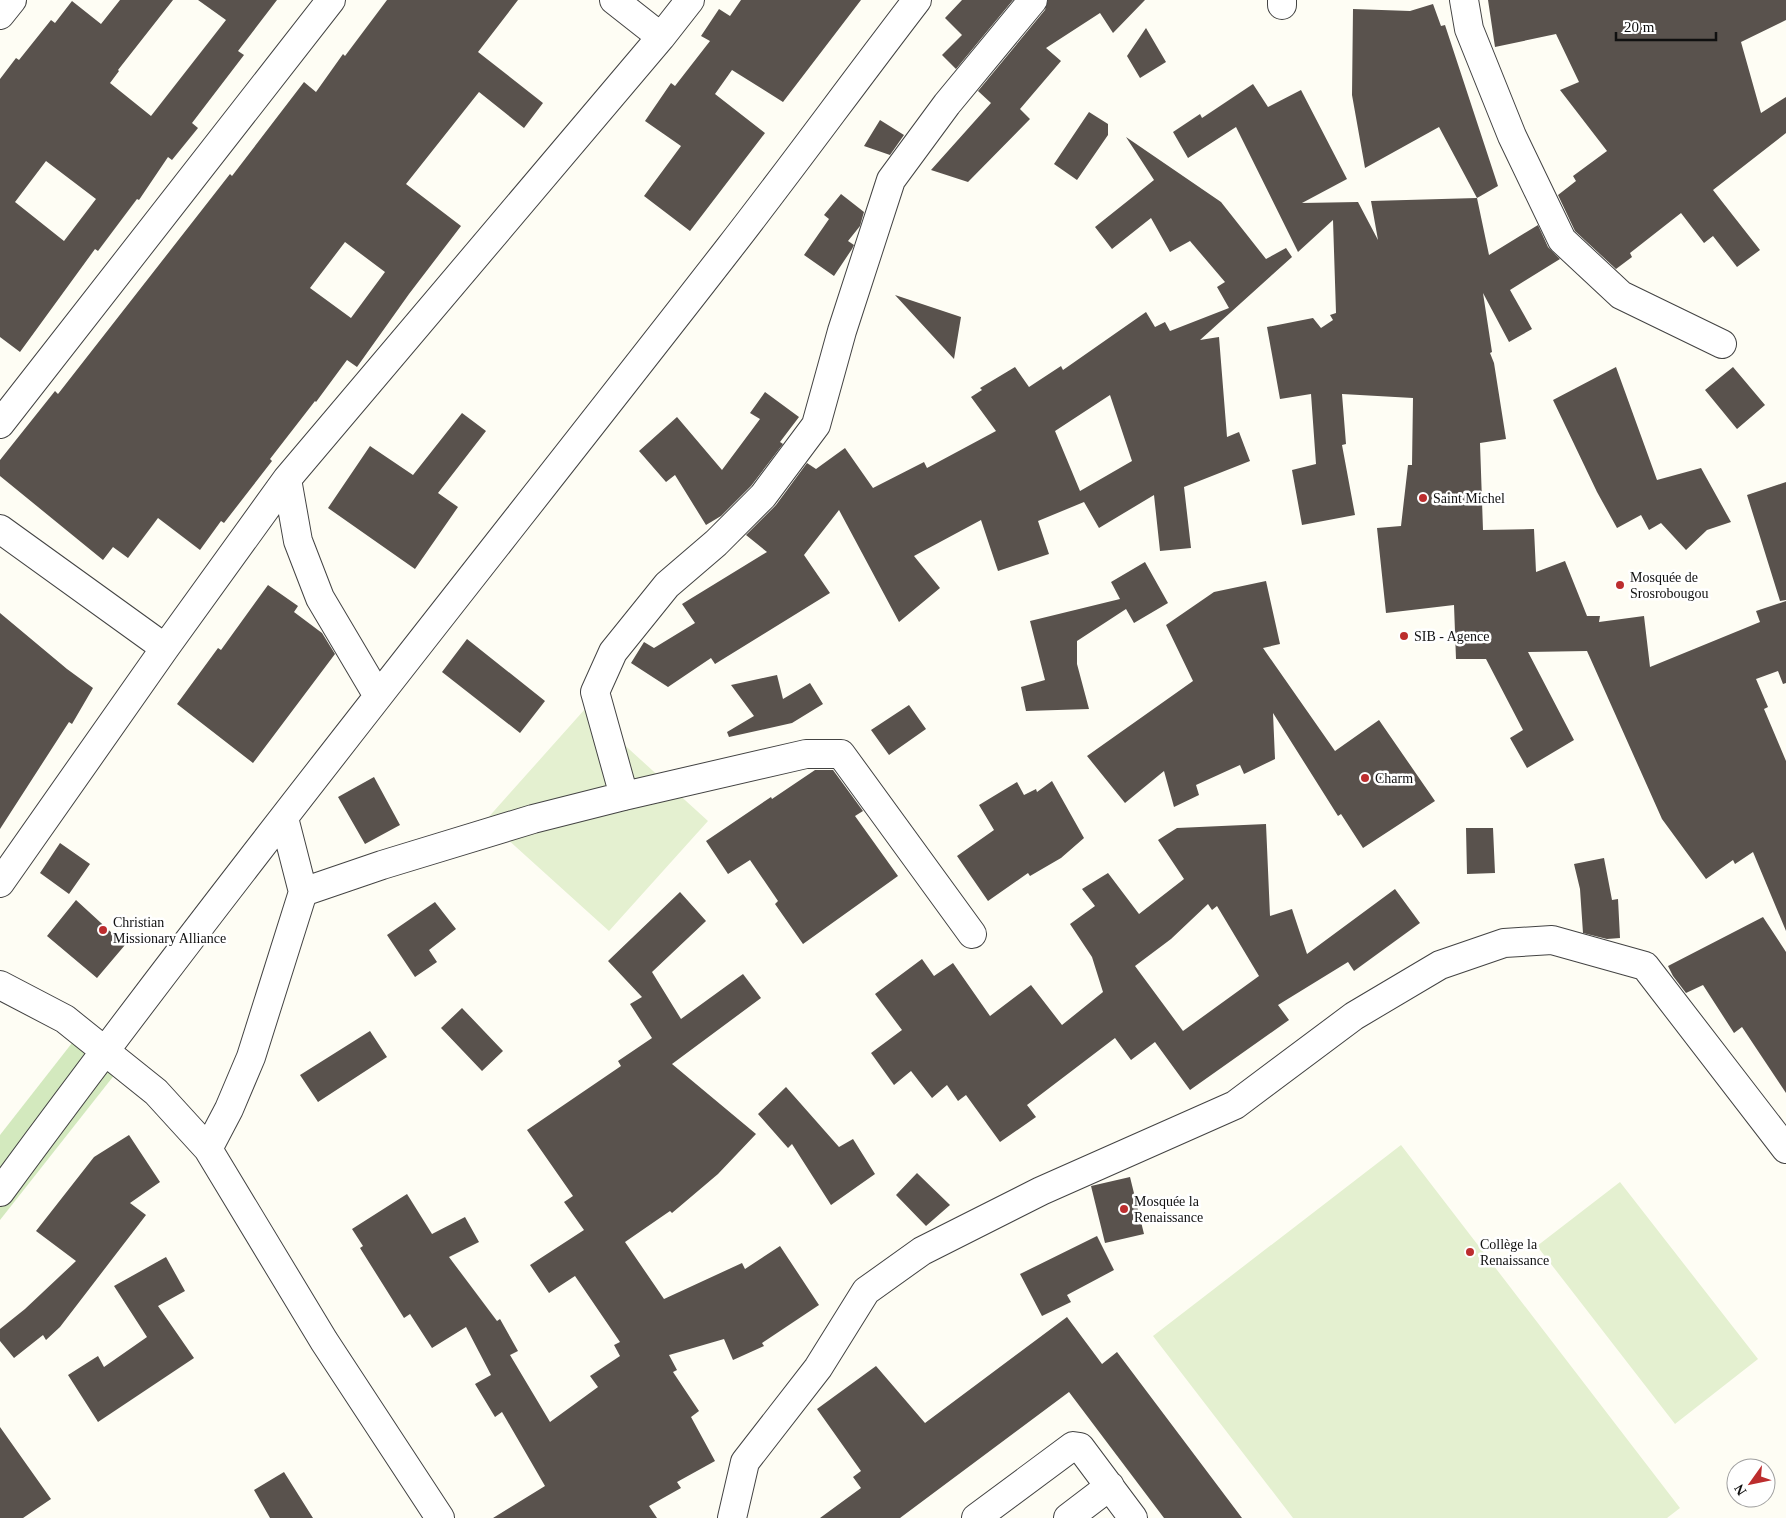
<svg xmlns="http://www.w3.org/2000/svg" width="1786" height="1518" font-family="'Times New Roman',serif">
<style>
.green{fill:#d3e9be}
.pitch{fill:#e4f0d0}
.building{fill:#59524d;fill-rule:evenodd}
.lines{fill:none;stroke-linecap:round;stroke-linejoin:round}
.minor-casing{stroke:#434343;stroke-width:30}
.minor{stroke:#fff;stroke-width:28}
.poi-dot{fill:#bc2d2e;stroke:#fff;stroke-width:2}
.labels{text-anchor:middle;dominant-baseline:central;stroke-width:5;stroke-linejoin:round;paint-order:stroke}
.poi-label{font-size:14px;fill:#101010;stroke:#fff;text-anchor:start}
</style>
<rect width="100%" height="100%" fill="#fefdf4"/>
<path class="green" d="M 72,1043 L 123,1064 L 0,1220 L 0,1135 Z"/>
<path class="pitch" d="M 585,709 L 708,821 L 609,931 L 486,820 Z
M 1401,1145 L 1680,1508 L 1667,1518 L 1293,1518 L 1153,1336 Z
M 1620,1182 L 1758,1359 L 1675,1424 L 1537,1246 Z"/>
<path class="building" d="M 120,0 L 173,0 L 118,70 L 119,71 L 110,83 L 151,116 L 226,20 L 198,0 L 277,0 L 238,51 L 244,55 L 192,123 L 198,128 L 172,160 L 168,157 L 139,200 L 137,199 L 98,251 L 95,249 L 20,352 L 0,337 L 0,79 L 16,58 L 19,60 L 51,20 L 55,23 L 72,1 L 101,24 ZM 46,161 L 96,199 L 64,241 L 15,202 Z
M 387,0 L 518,0 L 478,52 L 543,103 L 524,128 L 479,92 L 406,184 L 461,226 L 409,294 L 357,367 L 347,360 L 316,402 L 315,401 L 270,459 L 272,461 L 224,523 L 221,521 L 200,550 L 158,518 L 128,558 L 113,547 L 103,560 L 0,476 L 0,460 L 55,391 L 58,394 L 230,174 L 232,176 L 304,82 L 316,92 L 343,54 L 345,56 ZM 345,242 L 385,272 L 351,318 L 310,288 Z
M 741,0 L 861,0 L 783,102 L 732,70 L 715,94 L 765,133 L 690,231 L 644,196 L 681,146 L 645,121 L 671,83 L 675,86 L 710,41 L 701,36 L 719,9 L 730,16 Z
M 962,0 L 1013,0 L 956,69 L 942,55 L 962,35 L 945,18 Z
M 1048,0 L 1145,0 L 1113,33 L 1100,13 L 1046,48 L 1061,61 L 1020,109 L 1030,119 L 968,182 L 931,170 L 991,103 L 978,91 L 1045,10 Z
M 1488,0 L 1786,0 L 1786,20 L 1741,42 L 1761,113 L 1786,97 L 1786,133 L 1713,190 L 1760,250 L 1737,267 L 1713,236 L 1704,243 L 1681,213 L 1630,253 L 1632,257 L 1616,269 L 1575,231 L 1558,195 L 1576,181 L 1573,176 L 1607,151 L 1560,90 L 1579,82 L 1556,34 L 1495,47 Z
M 1433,4 L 1441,26 L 1445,25 L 1498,186 L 1477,198 L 1439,127 L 1365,168 L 1352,95 L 1353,9 L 1410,11 Z
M 1146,28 L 1166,62 L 1140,78 L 1127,56 Z
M 1253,84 L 1268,107 L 1301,90 L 1347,179 L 1302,203 L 1358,202 L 1378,240 L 1371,201 L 1477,198 L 1489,255 L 1538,225 L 1548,247 L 1560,259 L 1510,290 L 1532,329 L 1509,342 L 1483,293 L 1492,352 L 1490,353 L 1494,363 L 1506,439 L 1480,443 L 1483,530 L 1534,529 L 1536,572 L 1565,561 L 1587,616 L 1600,616 L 1599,622 L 1644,616 L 1650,667 L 1760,622 L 1756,611 L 1786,601 L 1786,683 L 1783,684 L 1778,671 L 1756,679 L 1768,707 L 1764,709 L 1786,761 L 1786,931 L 1753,852 L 1735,864 L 1733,860 L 1706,879 L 1662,819 L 1587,651 L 1528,652 L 1574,740 L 1527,768 L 1510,738 L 1523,730 L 1486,659 L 1456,659 L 1454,605 L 1386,613 L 1377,528 L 1401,526 L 1408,465 L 1412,465 L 1413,398 L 1342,394 L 1346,444 L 1342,445 L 1355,515 L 1302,525 L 1292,470 L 1316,464 L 1311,394 L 1280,399 L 1267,327 L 1313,318 L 1321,328 L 1333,320 L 1330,315 L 1336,313 L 1333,220 L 1298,252 L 1236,127 L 1188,158 L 1173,132 L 1200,114 L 1202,118 Z
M 1089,112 L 1108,124 L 1108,135 L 1077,180 L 1054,164 Z
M 880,120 L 904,135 L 890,155 L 864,146 Z
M 1126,137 L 1221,202 L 1266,259 L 1286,248 L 1292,257 L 1200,340 L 1219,337 L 1227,437 L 1239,432 L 1250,461 L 1184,487 L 1191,548 L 1160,551 L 1154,495 L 1099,528 L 1084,502 L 1038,521 L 1049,554 L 998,571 L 981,520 L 914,556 L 940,588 L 899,622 L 839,510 L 804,555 L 830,593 L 715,664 L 711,658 L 668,687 L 631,663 L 644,642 L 654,648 L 695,623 L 682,604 L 767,552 L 746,535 L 776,505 L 807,463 L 816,469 L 845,448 L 873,488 L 924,462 L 927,468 L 996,431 L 971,397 L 982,390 L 980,388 L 1015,367 L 1029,387 L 1061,366 L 1063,370 L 1146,312 L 1155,327 L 1165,322 L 1170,331 L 1229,308 L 1217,287 L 1225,282 L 1190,241 L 1170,252 L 1151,218 L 1112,249 L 1095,227 L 1154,180 ZM 1110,395 L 1132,461 L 1080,491 L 1055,431 Z
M 841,194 L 864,212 L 860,226 L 848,241 L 854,245 L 852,249 L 834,276 L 804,255 L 829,219 L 824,215 Z
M 895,295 L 961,317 L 954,359 Z
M 1616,367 L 1657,480 L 1701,468 L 1731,522 L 1707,530 L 1686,550 L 1661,523 L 1649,530 L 1641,515 L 1617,528 L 1597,492 L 1553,400 Z
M 1733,367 L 1765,405 L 1737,429 L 1705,390 Z
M 765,392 L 799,417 L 780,442 L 783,444 L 751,486 L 721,516 L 706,525 L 675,475 L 666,482 L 639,451 L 677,417 L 722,470 L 760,419 L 750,413 Z
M 462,413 L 486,431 L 438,493 L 458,507 L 415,569 L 328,508 L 370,446 L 413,475 Z
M 1786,482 L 1786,600 L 1780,601 L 1747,495 Z
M 1145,562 L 1168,603 L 1134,623 L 1126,609 L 1077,641 L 1077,664 L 1089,709 L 1026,711 L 1021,687 L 1045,680 L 1030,621 L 1120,599 L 1111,582 Z
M 1266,581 L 1280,644 L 1263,648 L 1335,751 L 1379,720 L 1435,801 L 1363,848 L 1341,814 L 1338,816 L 1273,713 L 1275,759 L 1244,774 L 1240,765 L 1196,785 L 1199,795 L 1174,807 L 1164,771 L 1125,803 L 1087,756 L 1193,681 L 1166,625 L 1214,592 Z
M 268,585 L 298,606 L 294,612 L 322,633 L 335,654 L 253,763 L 177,704 L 218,648 L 221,650 Z
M 0,613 L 67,669 L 93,688 L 72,724 L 69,722 L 0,829 Z
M 467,639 L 545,701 L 520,733 L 442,672 Z
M 777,675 L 783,699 L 810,683 L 823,704 L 792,723 L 729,737 L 727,732 L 754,716 L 731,685 Z
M 909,705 L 926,729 L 889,755 L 871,730 Z
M 815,770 L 833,770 L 863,811 L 855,816 L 898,876 L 803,944 L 775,904 L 778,901 L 750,860 L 728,874 L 706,841 L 771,797 L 772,799 Z
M 374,777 L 400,825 L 365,844 L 338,797 Z
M 1052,781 L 1084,838 L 1061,858 L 1030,876 L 1028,873 L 988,901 L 957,856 L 994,830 L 979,805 L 1017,782 L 1024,795 L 1036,789 L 1037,792 Z
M 1266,824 L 1270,916 L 1292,909 L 1307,954 L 1395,889 L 1420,923 L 1354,971 L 1348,962 L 1278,1005 L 1289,1020 L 1190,1090 L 1155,1042 L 1131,1060 L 1115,1038 L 1027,1105 L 1036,1117 L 1000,1142 L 966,1095 L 958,1101 L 947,1085 L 932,1098 L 911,1071 L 894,1085 L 871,1053 L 902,1030 L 875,994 L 922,959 L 934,976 L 953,963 L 990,1016 L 1031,985 L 1062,1025 L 1103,992 L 1092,957 L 1070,924 L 1095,906 L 1082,889 L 1108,873 L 1139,914 L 1184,879 L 1158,840 L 1177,828 ZM 1208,904 L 1212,910 L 1217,906 L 1259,976 L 1183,1031 L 1135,966 L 1171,939 Z
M 1466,828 L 1493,828 L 1495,873 L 1467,874 Z
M 60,843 L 90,864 L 69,894 L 40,873 Z
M 1604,858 L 1612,900 L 1618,899 L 1620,938 L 1607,939 L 1583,933 L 1580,889 L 1574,864 Z
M 680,892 L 706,921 L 652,972 L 681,1019 L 743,974 L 761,998 L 672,1064 L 756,1134 L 718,1174 L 672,1213 L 670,1211 L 625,1242 L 664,1299 L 742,1263 L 745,1269 L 780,1246 L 819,1305 L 762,1343 L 764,1346 L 733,1360 L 724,1339 L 669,1355 L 677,1370 L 673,1372 L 699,1411 L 691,1417 L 715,1461 L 677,1482 L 681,1488 L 649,1506 L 657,1518 L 493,1518 L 545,1486 L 502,1412 L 495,1417 L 475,1384 L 491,1375 L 466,1327 L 432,1348 L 410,1314 L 404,1318 L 360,1248 L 363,1246 L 352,1229 L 407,1194 L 432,1234 L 465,1217 L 479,1242 L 449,1257 L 497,1321 L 500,1319 L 518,1351 L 510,1355 L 550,1422 L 598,1387 L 590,1376 L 620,1356 L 614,1345 L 620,1342 L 575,1276 L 549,1293 L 530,1265 L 584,1230 L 564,1202 L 573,1196 L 527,1130 L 621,1066 L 618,1061 L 652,1038 L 630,1004 L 642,997 L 608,961 Z
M 76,900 L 125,945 L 97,978 L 47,936 Z
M 435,902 L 456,929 L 429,950 L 437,962 L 415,977 L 387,935 Z
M 1763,917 L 1786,952 L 1786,1093 L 1742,1027 L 1734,1033 L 1703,985 L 1686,993 L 1673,976 L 1668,966 Z
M 462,1008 L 503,1051 L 482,1071 L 441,1028 Z
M 370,1031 L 387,1057 L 318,1102 L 300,1075 Z
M 786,1087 L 839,1147 L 853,1139 L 875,1174 L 831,1205 L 792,1144 L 788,1148 L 758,1114 Z
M 129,1135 L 160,1182 L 130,1203 L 146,1215 L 60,1327 L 46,1340 L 43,1335 L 14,1358 L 0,1341 L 0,1329 L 25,1309 L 76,1261 L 36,1231 L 94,1157 Z
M 917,1173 L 950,1205 L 926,1226 L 896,1195 Z
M 1130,1177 L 1144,1234 L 1105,1243 L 1091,1186 Z
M 1097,1236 L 1114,1270 L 1067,1295 L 1071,1302 L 1042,1316 L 1020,1274 Z
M 166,1257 L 185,1291 L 158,1306 L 194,1358 L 98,1422 L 68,1375 L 98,1356 L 104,1367 L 147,1337 L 114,1286 Z
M 1067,1317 L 1102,1364 L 1117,1352 L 1242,1518 L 1164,1518 L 1069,1392 L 900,1518 L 820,1518 L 861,1488 L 853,1477 L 861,1471 L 817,1409 L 876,1366 L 925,1423 Z
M 0,1427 L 51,1499 L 23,1518 L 0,1518 Z
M 284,1472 L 313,1518 L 270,1518 L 254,1490 Z"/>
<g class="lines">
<defs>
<path id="minor" d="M 614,0 L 661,37
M 1282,0 L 1282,5
M 1464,0 L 1469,29 L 1512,136 L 1562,240 L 1621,295 L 1722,344
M 0,15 L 12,0
M 0,424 L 331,0
M 287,479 L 298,541 L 320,598 L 378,696
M 0,529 L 165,648
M 624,796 L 595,692 L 613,652 L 667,585 L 716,543 L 763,496 L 816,425 L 842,331 L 891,180 L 947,104 L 1033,0
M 0,883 L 165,648 L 287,479 L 661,37 L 690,0
M 303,892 L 382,865 L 533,819 L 624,796 L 806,754 L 841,754 L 972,934
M 0,985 L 65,1019 L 156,1092 L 208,1149 L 324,1341 L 440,1518
M 208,1149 L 229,1109 L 251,1057 L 303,892 L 284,818
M 0,1192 C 236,871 486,561 730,247 C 793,166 854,82 917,0
M 732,1518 L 745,1462 L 818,1368 L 866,1291 L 922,1251 L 1041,1191 L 1235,1105 L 1354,1016 L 1440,965 L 1504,943 L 1552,940 L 1645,966 L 1786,1149
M 976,1518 L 1073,1446 L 1080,1447 L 1133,1518
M 1068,1518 L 1110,1486"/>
</defs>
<use href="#minor" class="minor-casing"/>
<use href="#minor" class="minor"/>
</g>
<g class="poi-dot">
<circle cx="1423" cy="498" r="5"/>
<circle cx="1620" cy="585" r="5"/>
<circle cx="1404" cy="636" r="5"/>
<circle cx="1365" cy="778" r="5"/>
<circle cx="103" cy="930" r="5"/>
<circle cx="1124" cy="1209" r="5"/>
<circle cx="1470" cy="1252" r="5"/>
</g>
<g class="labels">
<g class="poi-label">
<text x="1433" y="498">Saint Michel</text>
<text x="1630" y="577">Mosquée de<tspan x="1630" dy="16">Srosrobougou</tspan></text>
<text x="1414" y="636">SIB - Agence</text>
<text x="1375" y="778">Charm</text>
<text x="113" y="922">Christian<tspan x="113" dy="16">Missionary Alliance</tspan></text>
<text x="1134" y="1201">Mosquée la<tspan x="1134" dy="16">Renaissance</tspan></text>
<text x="1480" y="1244">Collège la<tspan x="1480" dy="16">Renaissance</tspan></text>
</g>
</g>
<g transform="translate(1751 1483) rotate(237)"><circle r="24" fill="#ffffff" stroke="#9f9f9f"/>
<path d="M0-4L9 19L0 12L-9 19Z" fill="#bc2d2e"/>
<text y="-8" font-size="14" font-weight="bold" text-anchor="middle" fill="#101010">N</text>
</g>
<path d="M1616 32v8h100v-8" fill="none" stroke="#101010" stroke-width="2.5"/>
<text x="1624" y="32" font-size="15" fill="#101010" stroke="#ffffff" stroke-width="4" paint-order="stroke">20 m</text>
</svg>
